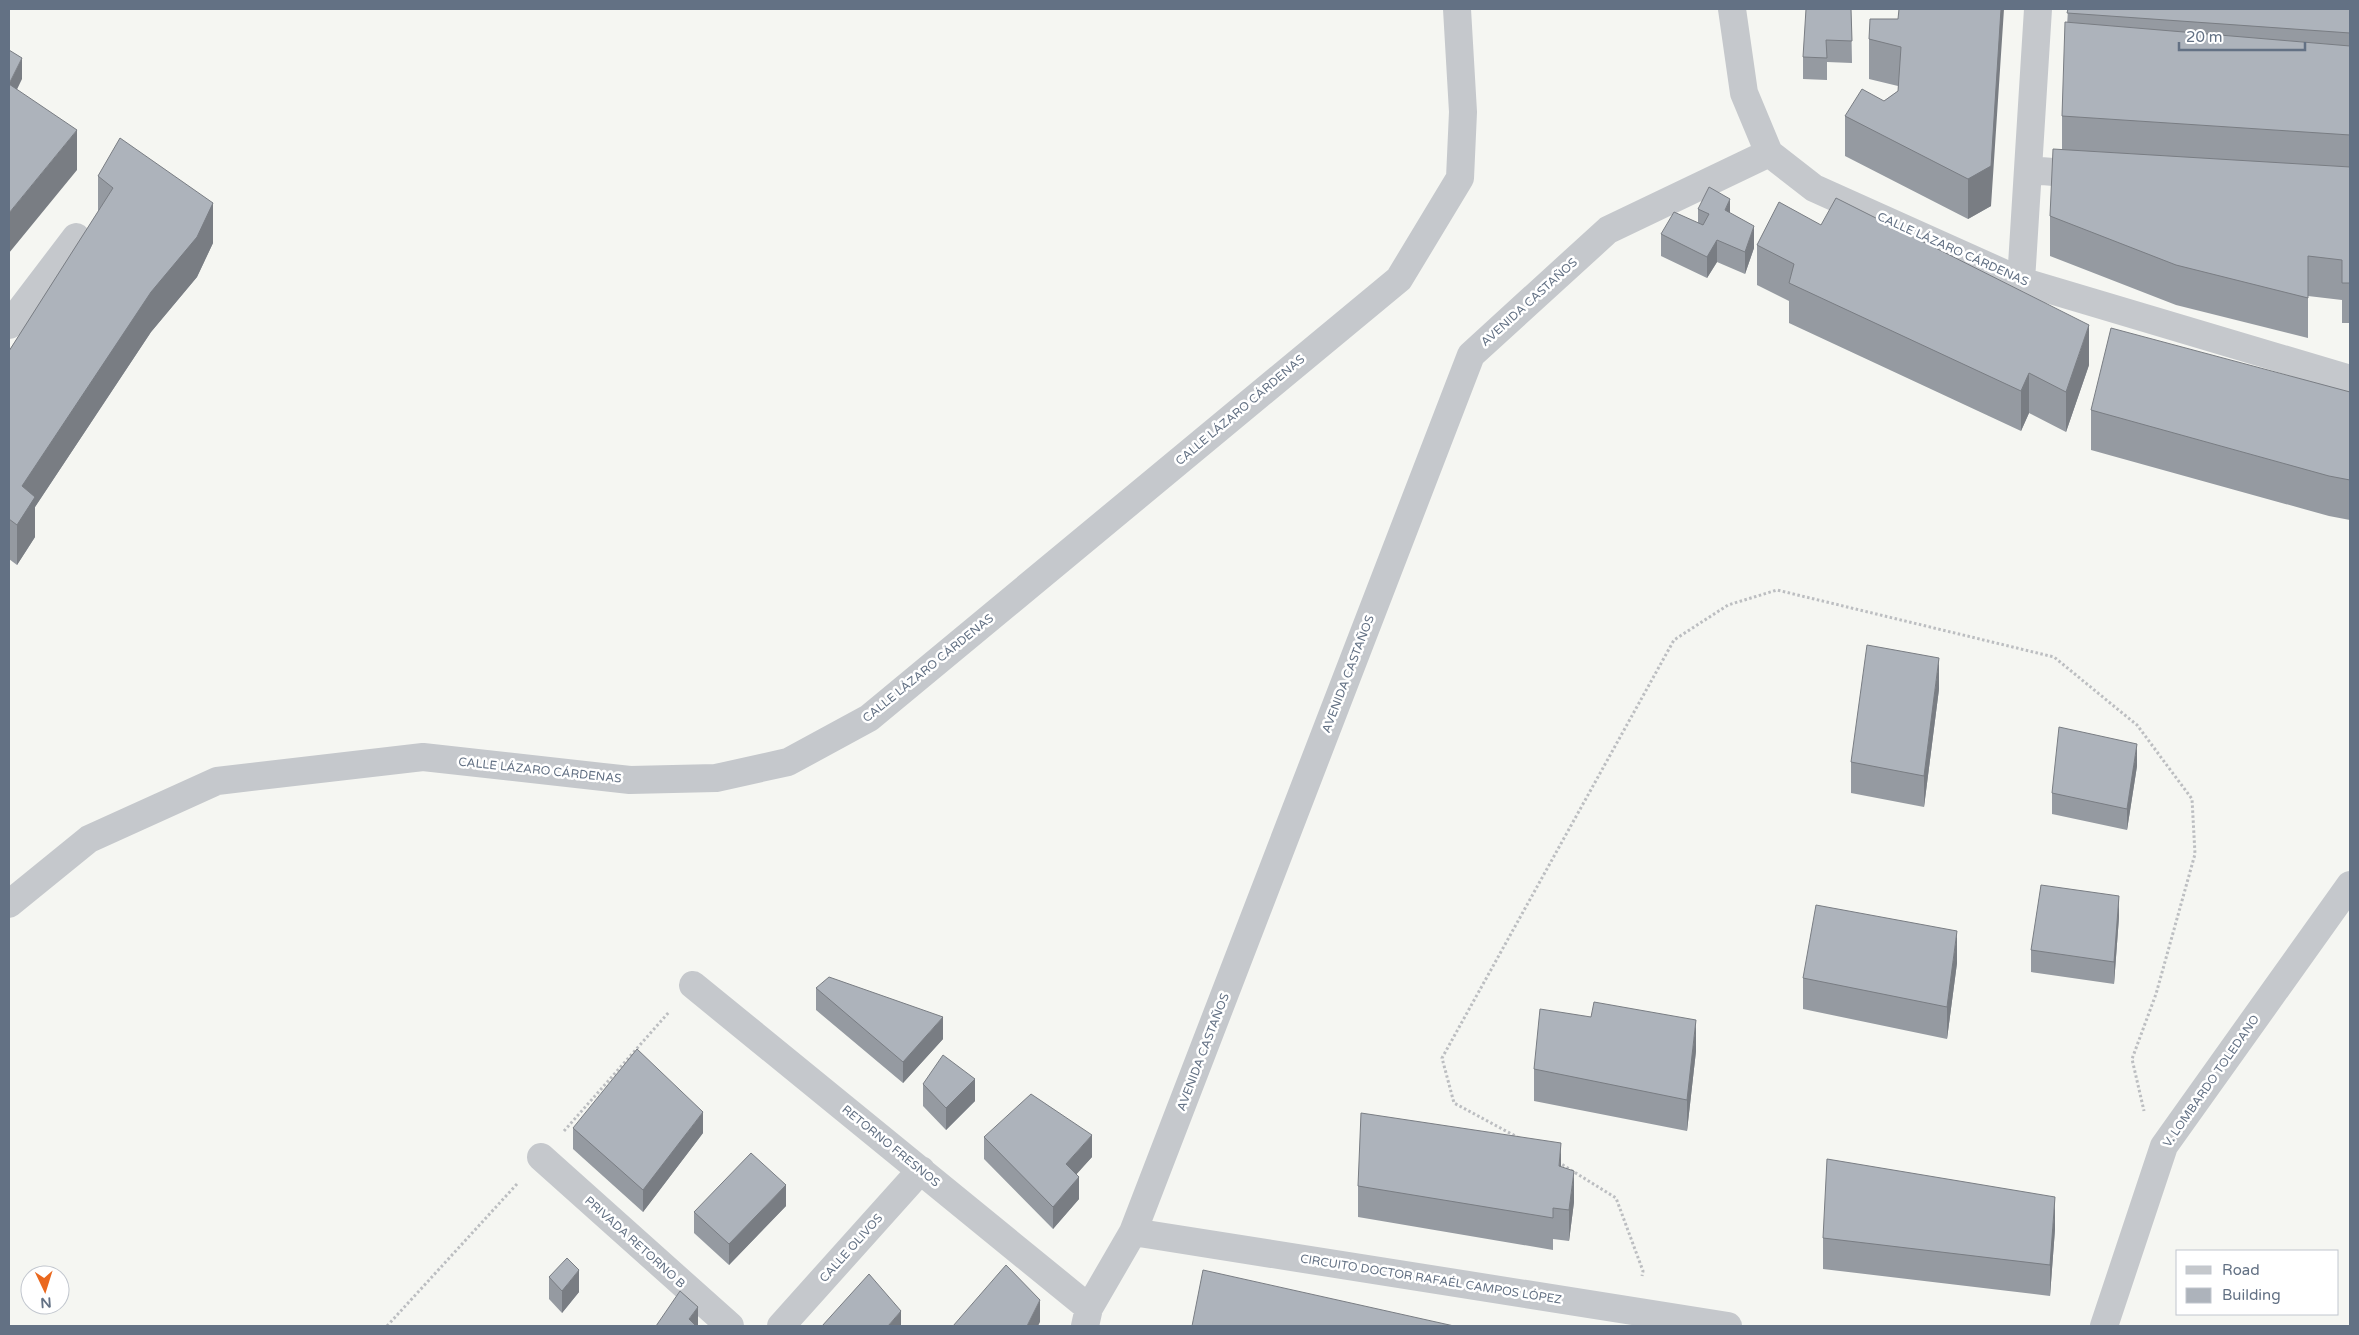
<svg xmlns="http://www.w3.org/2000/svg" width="2359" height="1335" font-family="'Varela Round',sans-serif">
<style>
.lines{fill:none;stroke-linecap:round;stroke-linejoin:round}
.path{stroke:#bcbec1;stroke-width:3;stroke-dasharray:2.5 2.5;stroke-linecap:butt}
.street{stroke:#c5c8cc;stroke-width:28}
.wall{fill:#959aa1}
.shaded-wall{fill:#797d83}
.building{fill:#adb3bb;stroke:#797d83}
.labels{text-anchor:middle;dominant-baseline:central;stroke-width:5;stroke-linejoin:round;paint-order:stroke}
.street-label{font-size:12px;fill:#637184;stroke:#fff}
</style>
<rect width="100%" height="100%" fill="#f5f6f2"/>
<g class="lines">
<path class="path" d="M 564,1131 L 669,1012
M 1519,1138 L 1454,1103 L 1442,1058 L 1674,640 L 1728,605 L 1777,590 L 2054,657 L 2137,725 L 2192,799 L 2195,854 L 2156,994 L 2132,1059 L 2144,1111
M 1558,1162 L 1616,1198 L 1643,1271 L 1642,1276
M 387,1326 L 517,1184"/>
<path class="street" d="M 1732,9 L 1744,93 L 1769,153 L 1814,188 L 2021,281 L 2350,379
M 2028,170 L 2090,175
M 2021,281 L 2038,9
M 9,325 L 76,237
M 9,904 L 89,839 L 217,781 L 423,757 L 630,780 L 716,778 L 788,762 L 869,718 L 1399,279 L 1460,178 L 1463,112 L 1457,9
M 693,985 L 1089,1308
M 541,1157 L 730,1326
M 1133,1232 L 1728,1326
M 781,1326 L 921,1170
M 1085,1326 L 1089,1308 L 1133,1232 L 1471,355 L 1608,230 L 1769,153
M 2104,1326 L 2164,1146 L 2350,885"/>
</g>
<path class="wall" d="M 1851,9 L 1852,63 L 1827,62 L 1827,80 L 1803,79 L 1803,57 Z
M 2068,9 L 2350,9 L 2350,323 L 2342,323 L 2342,300 L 2308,296 L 2308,338 L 2176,305 L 2050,256 L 2050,216 L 2062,150 L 2062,116 Z
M 1898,19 L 1991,206 L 1968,219 L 1845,156 L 1845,116 L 1884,101 L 1898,91 L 1898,86 L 1869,79 L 1869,39 Z
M 98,176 L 213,243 L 197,277 L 151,332 L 35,507 L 35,537 L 17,565 L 9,559 L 9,351 L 98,212 Z
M 1698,209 L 1730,213 L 1754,248 L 1745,274 L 1717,262 L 1707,278 L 1661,256 L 1661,234 L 1698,223 Z
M 1757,245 L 2089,365 L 2066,432 L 2029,413 L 2021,431 L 1789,323 L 1789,301 L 1757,285 Z
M 2350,392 L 2350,520 L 2329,516 L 2091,450 L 2091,410 Z
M 1939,689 L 1924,807 L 1851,793 L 1851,762 Z
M 2137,766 L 2127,830 L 2052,814 L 2052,793 Z
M 2119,917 L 2114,984 L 2031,972 L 2031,950 Z
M 1957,963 L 1947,1039 L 1803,1009 L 1803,978 Z
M 816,988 L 943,1039 L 903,1083 L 816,1010 Z
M 1591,1017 L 1696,1051 L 1687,1131 L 1534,1101 L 1534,1069 Z
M 923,1084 L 975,1101 L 946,1130 L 923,1106 Z
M 573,1128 L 703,1133 L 643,1212 L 573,1149 Z
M 984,1137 L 1092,1157 L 1076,1174 L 1079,1199 L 1053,1229 L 984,1159 Z
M 1561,1166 L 1574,1202 L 1569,1241 L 1553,1239 L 1553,1250 L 1358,1217 L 1358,1186 Z
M 786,1206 L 729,1265 L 694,1233 L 694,1212 Z
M 2055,1229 L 2050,1296 L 1823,1269 L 1823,1238 Z
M 549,1277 L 579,1292 L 562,1313 L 549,1299 Z"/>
<path class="shaded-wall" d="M 2001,9 L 2004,9 L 1991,206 L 1968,219 L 1968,179 Z
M 22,58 L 22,79 L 9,106 L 9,84 Z
M 77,130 L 77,170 L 9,253 L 9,213 Z
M 1730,199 L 1730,220 L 1725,210 Z
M 213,203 L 213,243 L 197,277 L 151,332 L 35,507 L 35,537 L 17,565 L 17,525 L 22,486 L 151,292 Z
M 1754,226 L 1754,248 L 1745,274 L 1745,252 Z
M 1717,240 L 1717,262 L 1707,278 L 1707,257 Z
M 2089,325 L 2089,365 L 2066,432 L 2066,392 Z
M 2029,373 L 2029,413 L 2021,431 L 2021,391 Z
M 1939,658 L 1939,689 L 1924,807 L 1924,776 Z
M 2137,744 L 2137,766 L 2127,830 L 2127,809 Z
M 2119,896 L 2119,917 L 2114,984 L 2114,962 Z
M 1957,931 L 1957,963 L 1947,1039 L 1947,1007 Z
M 943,1017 L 943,1039 L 903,1083 L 903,1062 Z
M 1696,1020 L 1696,1051 L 1687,1131 L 1687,1100 Z
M 975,1079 L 975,1101 L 946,1130 L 946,1108 Z
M 703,1112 L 703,1133 L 643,1212 L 643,1190 Z
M 1092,1135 L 1092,1157 L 1066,1186 L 1066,1164 Z
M 1561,1143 L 1561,1175 L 1559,1166 Z
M 1574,1171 L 1574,1202 L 1569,1241 L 1569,1210 Z
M 1079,1177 L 1079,1199 L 1053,1229 L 1053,1207 Z
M 786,1185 L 786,1206 L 729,1265 L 729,1244 Z
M 2055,1197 L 2055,1229 L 2050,1296 L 2050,1265 Z
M 579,1270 L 579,1292 L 562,1313 L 562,1291 Z
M 1040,1300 L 1040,1322 L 1038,1326 L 1027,1326 Z
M 698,1307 L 698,1326 L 689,1326 L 689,1319 Z
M 901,1311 L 901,1326 L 888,1326 Z"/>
<path class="building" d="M 1806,9 L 1851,9 L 1852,41 L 1826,40 L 1827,58 L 1803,57 Z
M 1899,9 L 2001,9 L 1991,166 L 1968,179 L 1845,116 L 1862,89 L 1884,101 L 1898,91 L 1901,47 L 1869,39 L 1870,19 L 1898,19 Z
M 2068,9 L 2350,9 L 2350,33 L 2067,13 Z
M 2065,22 L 2350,46 L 2350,135 L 2062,116 Z
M 9,50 L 22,58 L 9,84 Z
M 9,84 L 77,130 L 9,213 Z
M 120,138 L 213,203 L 197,237 L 151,292 L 22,486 L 35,497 L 17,525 L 9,519 L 9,351 L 113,188 L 98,176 Z
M 2053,149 L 2350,167 L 2350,283 L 2342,283 L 2342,260 L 2308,256 L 2308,298 L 2176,265 L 2050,216 Z
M 1709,187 L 1730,199 L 1725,210 L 1754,226 L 1745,252 L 1717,240 L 1707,257 L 1661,234 L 1674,212 L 1703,225 L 1709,214 L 1698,209 Z
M 1836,198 L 2089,325 L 2066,392 L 2029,373 L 2021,391 L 1789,283 L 1794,264 L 1757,245 L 1779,202 L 1821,225 Z
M 2111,328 L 2350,392 L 2350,480 L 2329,476 L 2091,410 Z
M 1867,645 L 1939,658 L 1924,776 L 1851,762 Z
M 2059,727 L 2137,744 L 2127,809 L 2052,793 Z
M 2041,885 L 2119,896 L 2114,962 L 2031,950 Z
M 1816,905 L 1957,931 L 1947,1007 L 1803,978 Z
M 829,977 L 943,1017 L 903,1062 L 816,988 Z
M 1594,1002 L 1696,1020 L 1687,1100 L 1534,1069 L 1540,1009 L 1591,1017 Z
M 637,1049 L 703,1112 L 643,1190 L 573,1128 Z
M 943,1055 L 975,1079 L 946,1108 L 923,1084 Z
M 1031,1094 L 1092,1135 L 1066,1164 L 1079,1177 L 1053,1207 L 984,1137 Z
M 1361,1113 L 1561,1143 L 1559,1166 L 1574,1171 L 1569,1210 L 1553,1208 L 1553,1218 L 1358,1186 Z
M 751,1153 L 786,1185 L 729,1244 L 694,1212 Z
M 1827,1159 L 2055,1197 L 2050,1265 L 1823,1238 Z
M 567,1258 L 579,1270 L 562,1291 L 549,1277 Z
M 1006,1265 L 1040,1300 L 1027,1326 L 953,1326 Z
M 1203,1270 L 1454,1326 L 1192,1326 Z
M 869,1274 L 901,1311 L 888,1326 L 822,1326 Z
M 680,1291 L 698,1307 L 689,1319 L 696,1326 L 656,1326 Z"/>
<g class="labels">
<g class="street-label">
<text transform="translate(1953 249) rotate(24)">CALLE LÁZARO CÁRDENAS</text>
<text transform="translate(1529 302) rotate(-42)">AVENIDA CASTAÑOS</text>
<text transform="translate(1240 410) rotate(-40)">CALLE LÁZARO CÁRDENAS</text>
<text transform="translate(928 668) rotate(-39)">CALLE LÁZARO CÁRDENAS</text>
<text transform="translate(1348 674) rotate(-69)">AVENIDA CASTAÑOS</text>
<text transform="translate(540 770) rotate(6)">CALLE LÁZARO CÁRDENAS</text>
<text transform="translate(1203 1052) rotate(-69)">AVENIDA CASTAÑOS</text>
<text transform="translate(2211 1081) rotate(-55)">V. LOMBARDO TOLEDANO</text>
<text transform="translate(891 1146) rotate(39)">RETORNO FRESNOS</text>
<text transform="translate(635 1242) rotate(42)">PRIVADA RETORNO B</text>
<text transform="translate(851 1248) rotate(-48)">CALLE OLIVOS</text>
<text transform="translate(1431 1279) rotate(9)">CIRCUITO DOCTOR RAFAÉL CAMPOS LÓPEZ</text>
</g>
</g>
<rect width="2359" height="1335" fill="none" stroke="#637184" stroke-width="20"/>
<rect x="2176" y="1250" width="162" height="65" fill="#ffffff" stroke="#c1c6ce"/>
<rect x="2186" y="1266" width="25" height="8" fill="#c5c8cc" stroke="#c1c6ce"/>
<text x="2222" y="1275" font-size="15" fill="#637184">Road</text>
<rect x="2186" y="1288" width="25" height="15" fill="#adb3bb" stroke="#c1c6ce"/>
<text x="2222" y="1300" font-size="15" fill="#637184">Building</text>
<g transform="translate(45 1290) rotate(176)"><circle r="24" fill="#ffffff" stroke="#c1c6ce"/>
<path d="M0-4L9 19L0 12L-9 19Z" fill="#ea681e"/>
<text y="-8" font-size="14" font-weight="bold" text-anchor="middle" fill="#637184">N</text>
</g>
<path d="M2179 42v8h126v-8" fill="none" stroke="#637184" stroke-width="2.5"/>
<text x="2186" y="42" font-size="15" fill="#637184" stroke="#ffffff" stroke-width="4" paint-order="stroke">20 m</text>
</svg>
